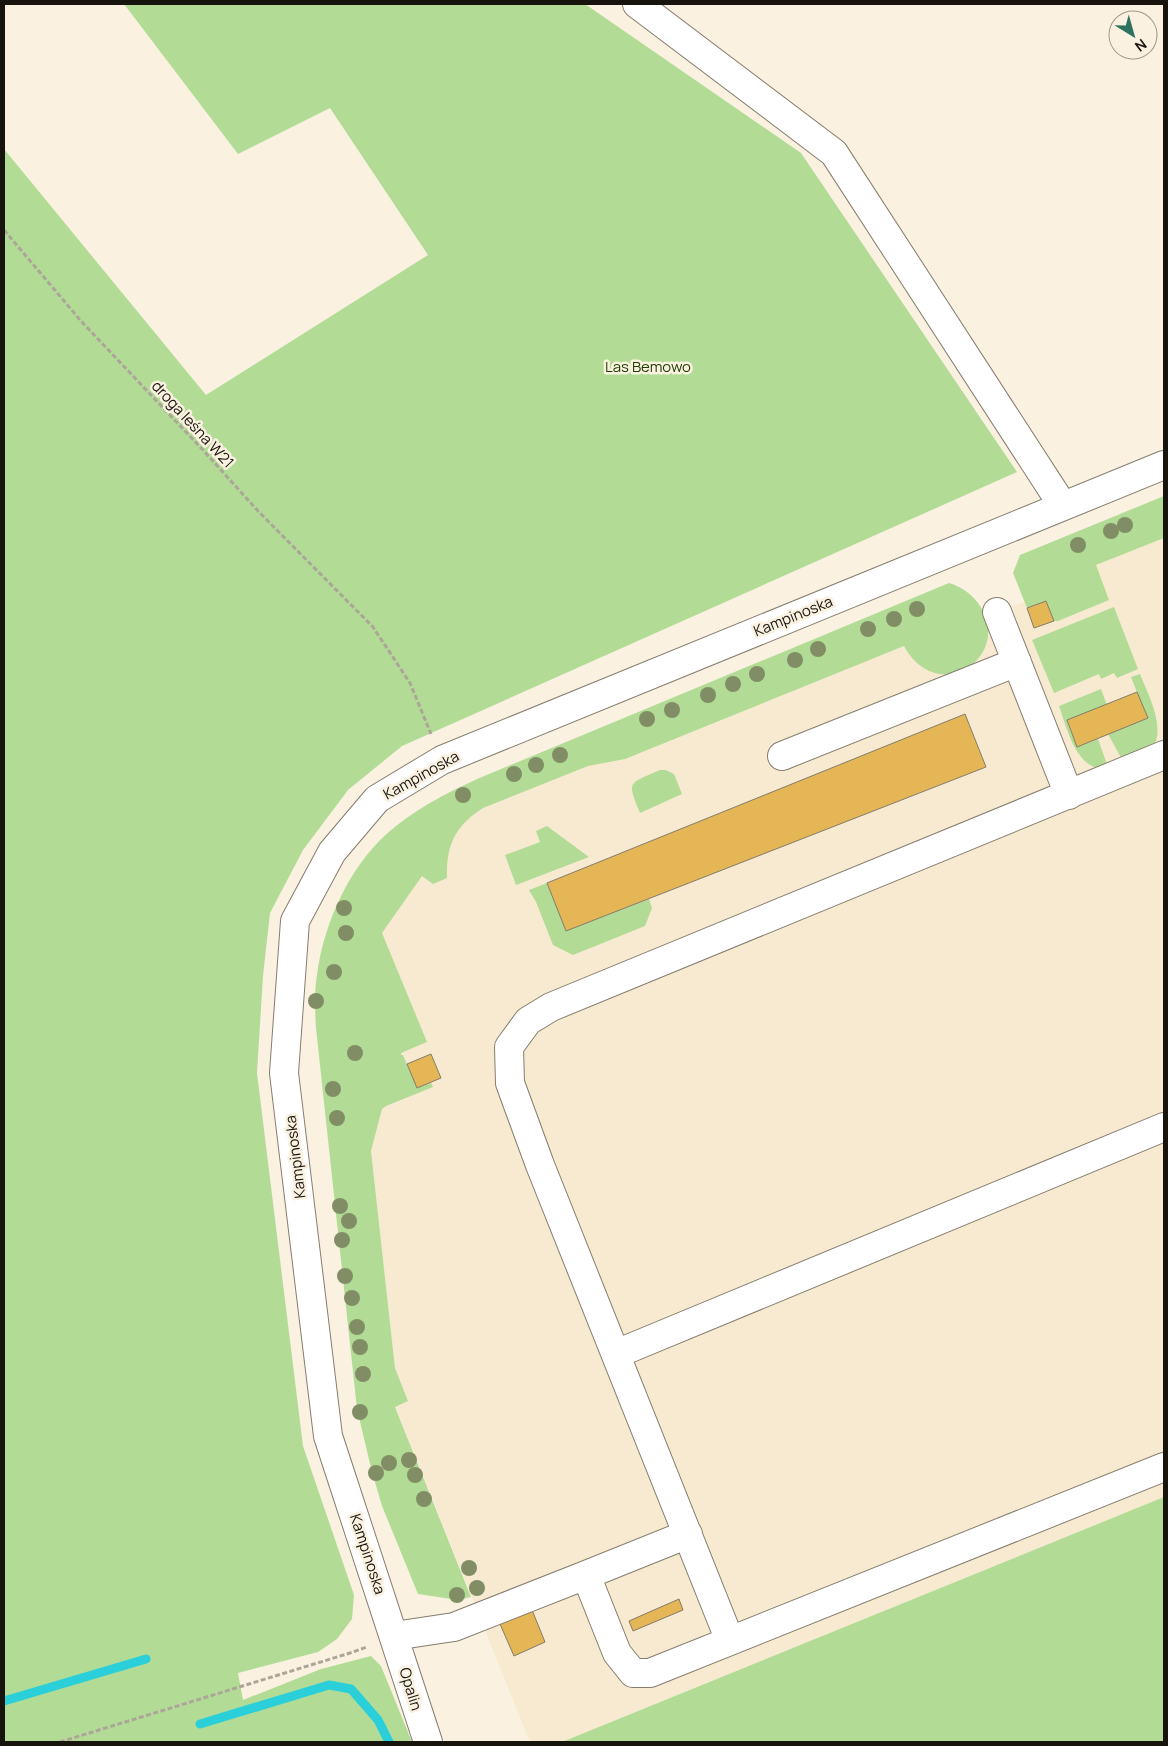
<svg xmlns="http://www.w3.org/2000/svg" width="1168" height="1746" font-family="Manrope,sans-serif">
<style>
.built{fill:#f7ead1}
.green{fill:#b2dc96}
.lines{fill:none;stroke-linecap:round;stroke-linejoin:round}
.stream{stroke:#2acfda;stroke-width:9}
.building{fill:#e4b655;stroke:#837b6b}
.minor-casing{stroke:#857d6e;stroke-width:30}
.path{stroke:#aca598;stroke-width:3;stroke-dasharray:5 2.5;stroke-linecap:butt}
.minor{stroke:#fff;stroke-width:28}
.tree{fill:#818e65}
.labels{text-anchor:middle;dominant-baseline:central;stroke-width:5;stroke-linejoin:round;paint-order:stroke}
.park-label{font-size:15px;fill:#1e3d00;stroke:#faf1e0}
.street-label{font-size:15px;fill:#17140e;stroke:#faf1e0}
</style>
<rect width="100%" height="100%" fill="#faf1e0"/>
<path class="built" d="M 1164,517 L 1164,1497 L 562,1742 L 530,1742 L 395,1406 L 408,1400 L 395,1368 L 352,977 L 434,822 L 1029,600 Z"/>
<path class="green" d="M 124,4 L 585,4 L 801,153 L 1017,472 L 402,746 L 348,790 L 303,850 L 270,913 L 263,976 L 257,1073 L 303,1446 L 354,1595 L 352,1619 L 337,1639 L 318,1652 L 238,1673 L 243,1700 L 321,1669 L 371,1656 L 381,1666 L 412,1742 L 4,1742 L 4,149 L 206,395 L 428,255 L 330,108 L 238,154 Z
M 1164,496 L 1164,538 L 1096,565 L 1109,600 L 1058,621 L 1054,621 L 1046,601 L 1027,608 L 1013,573 L 1020,555 Z
M 949,583 C 963,587 976,597 983,611 C 1008,661 936,705 904,646 L 625,759 L 588,766 L 483,808 C 455,826 446,845 447,878 L 433,884 L 422,876 L 382,933 L 427,1042 L 401,1053 L 401,1055 L 403,1055 L 417,1088 L 431,1083 L 433,1087 L 386,1106 L 382,1109 L 371,1151 L 395,1368 L 408,1401 L 395,1407 L 471,1597 L 458,1600 L 418,1594 L 382,1506 L 372,1472 L 357,1409 L 316,1028 C 315,1011 314,992 317,975 C 324,921 352,860 396,826 C 424,804 456,788 489,774 Z
M 1114,607 L 1138,669 L 1117,678 L 1114,673 L 1101,679 L 1099,674 L 1054,693 L 1032,640 Z
M 1140,674 C 1149,697 1168,730 1150,753 C 1144,759 1132,762 1125,765 L 1108,734 L 1147,718 L 1131,677 Z
M 1101,689 L 1107,705 L 1067,721 L 1077,747 L 1098,739 L 1109,770 C 1103,769 1095,768 1090,765 C 1072,753 1066,725 1059,706 Z
M 660,770 L 666,770 L 674,774 L 682,794 L 640,813 C 626,780 629,784 660,770 Z
M 547,826 L 589,857 L 516,885 L 505,855 L 540,842 L 536,831 Z
M 547,883 L 566,931 L 649,899 L 652,908 L 645,926 L 573,955 L 553,945 L 536,902 L 529,890 Z
M 1164,1497 L 1164,1742 L 562,1742 Z"/>
<g class="lines">
<path class="stream" d="M 4,1701 L 146,1659
M 200,1724 L 329,1685 L 351,1689 L 378,1720 L 389,1742"/>
</g>
<path class="building" d="M 1046,601 L 1054,621 L 1034,628 L 1027,608 Z
M 1137,692 L 1148,718 L 1077,747 L 1067,720 Z
M 965,714 L 986,767 L 566,931 L 547,883 Z
M 431,1054 L 441,1078 L 417,1088 L 407,1064 Z
M 679,1599 L 683,1610 L 633,1631 L 629,1621 Z
M 532,1610 L 545,1642 L 514,1656 L 500,1624 Z"/>
<g class="lines">
<defs>
<path id="minor" d="M 637,4 L 834,153 L 1063,506
M 997,612 L 1069,795
M 782,756 L 1017,662
M 616,1354 L 1164,1127
M 586,1575 L 688,1534
M 394,1636 L 454,1627 L 586,1575 L 617,1653 L 633,1673 L 650,1673 L 1164,1467
M 730,1641 L 540,1165 L 510,1083 L 509,1047 L 528,1021 L 551,1007 L 1164,755
M 428,1742 L 328,1436 L 284,1073 L 295,921 L 332,852 L 377,799 L 442,760 L 1164,465"/>
</defs>
<use href="#minor" class="minor-casing"/>
<path class="path" d="M 4,230 L 81,321 L 202,449 L 258,511 L 373,627 L 410,683 L 431,734
M 60,1742 L 350,1653 L 367,1647"/>
<use href="#minor" class="minor"/>
</g>
<g class="tree">
<circle cx="1125" cy="525" r="8"/>
<circle cx="1111" cy="531" r="8"/>
<circle cx="1078" cy="545" r="8"/>
<circle cx="917" cy="609" r="8"/>
<circle cx="894" cy="619" r="8"/>
<circle cx="868" cy="629" r="8"/>
<circle cx="818" cy="649" r="8"/>
<circle cx="795" cy="660" r="8"/>
<circle cx="757" cy="674" r="8"/>
<circle cx="733" cy="684" r="8"/>
<circle cx="708" cy="695" r="8"/>
<circle cx="672" cy="710" r="8"/>
<circle cx="647" cy="719" r="8"/>
<circle cx="560" cy="755" r="8"/>
<circle cx="536" cy="765" r="8"/>
<circle cx="514" cy="774" r="8"/>
<circle cx="463" cy="795" r="8"/>
<circle cx="344" cy="908" r="8"/>
<circle cx="346" cy="933" r="8"/>
<circle cx="334" cy="972" r="8"/>
<circle cx="316" cy="1001" r="8"/>
<circle cx="355" cy="1053" r="8"/>
<circle cx="333" cy="1089" r="8"/>
<circle cx="337" cy="1118" r="8"/>
<circle cx="340" cy="1206" r="8"/>
<circle cx="349" cy="1221" r="8"/>
<circle cx="342" cy="1240" r="8"/>
<circle cx="345" cy="1276" r="8"/>
<circle cx="352" cy="1298" r="8"/>
<circle cx="357" cy="1327" r="8"/>
<circle cx="360" cy="1347" r="8"/>
<circle cx="363" cy="1374" r="8"/>
<circle cx="360" cy="1412" r="8"/>
<circle cx="409" cy="1460" r="8"/>
<circle cx="389" cy="1463" r="8"/>
<circle cx="376" cy="1473" r="8"/>
<circle cx="415" cy="1475" r="8"/>
<circle cx="424" cy="1499" r="8"/>
<circle cx="469" cy="1568" r="8"/>
<circle cx="477" cy="1588" r="8"/>
<circle cx="457" cy="1595" r="8"/>
</g>
<g class="labels">
<g class="park-label">
<text x="648" y="366">Las Bemowo</text>
</g>
<g class="street-label">
<text transform="translate(193 424) rotate(47)">droga leśna W21</text>
<text transform="translate(793 616) rotate(-22)">Kampinoska</text>
<text transform="translate(421 775) rotate(-29)">Kampinoska</text>
<text transform="translate(295 1157) rotate(-97)">Kampinoska</text>
<text transform="translate(368 1554) rotate(72)">Kampinoska</text>
<text transform="translate(411 1689) rotate(73)">Opalin</text>
</g>
</g>
<rect width="1168" height="1746" fill="none" stroke="#17140e" stroke-width="10"/>
<g transform="translate(1133 35) rotate(143)"><circle r="24" fill="#faf1e0" stroke="#9f998c"/>
<path d="M0-4L9 19L0 12L-9 19Z" fill="#2f7161"/>
<text y="-8" font-size="14" font-weight="bold" text-anchor="middle" fill="#17140e">N</text>
</g>
</svg>
